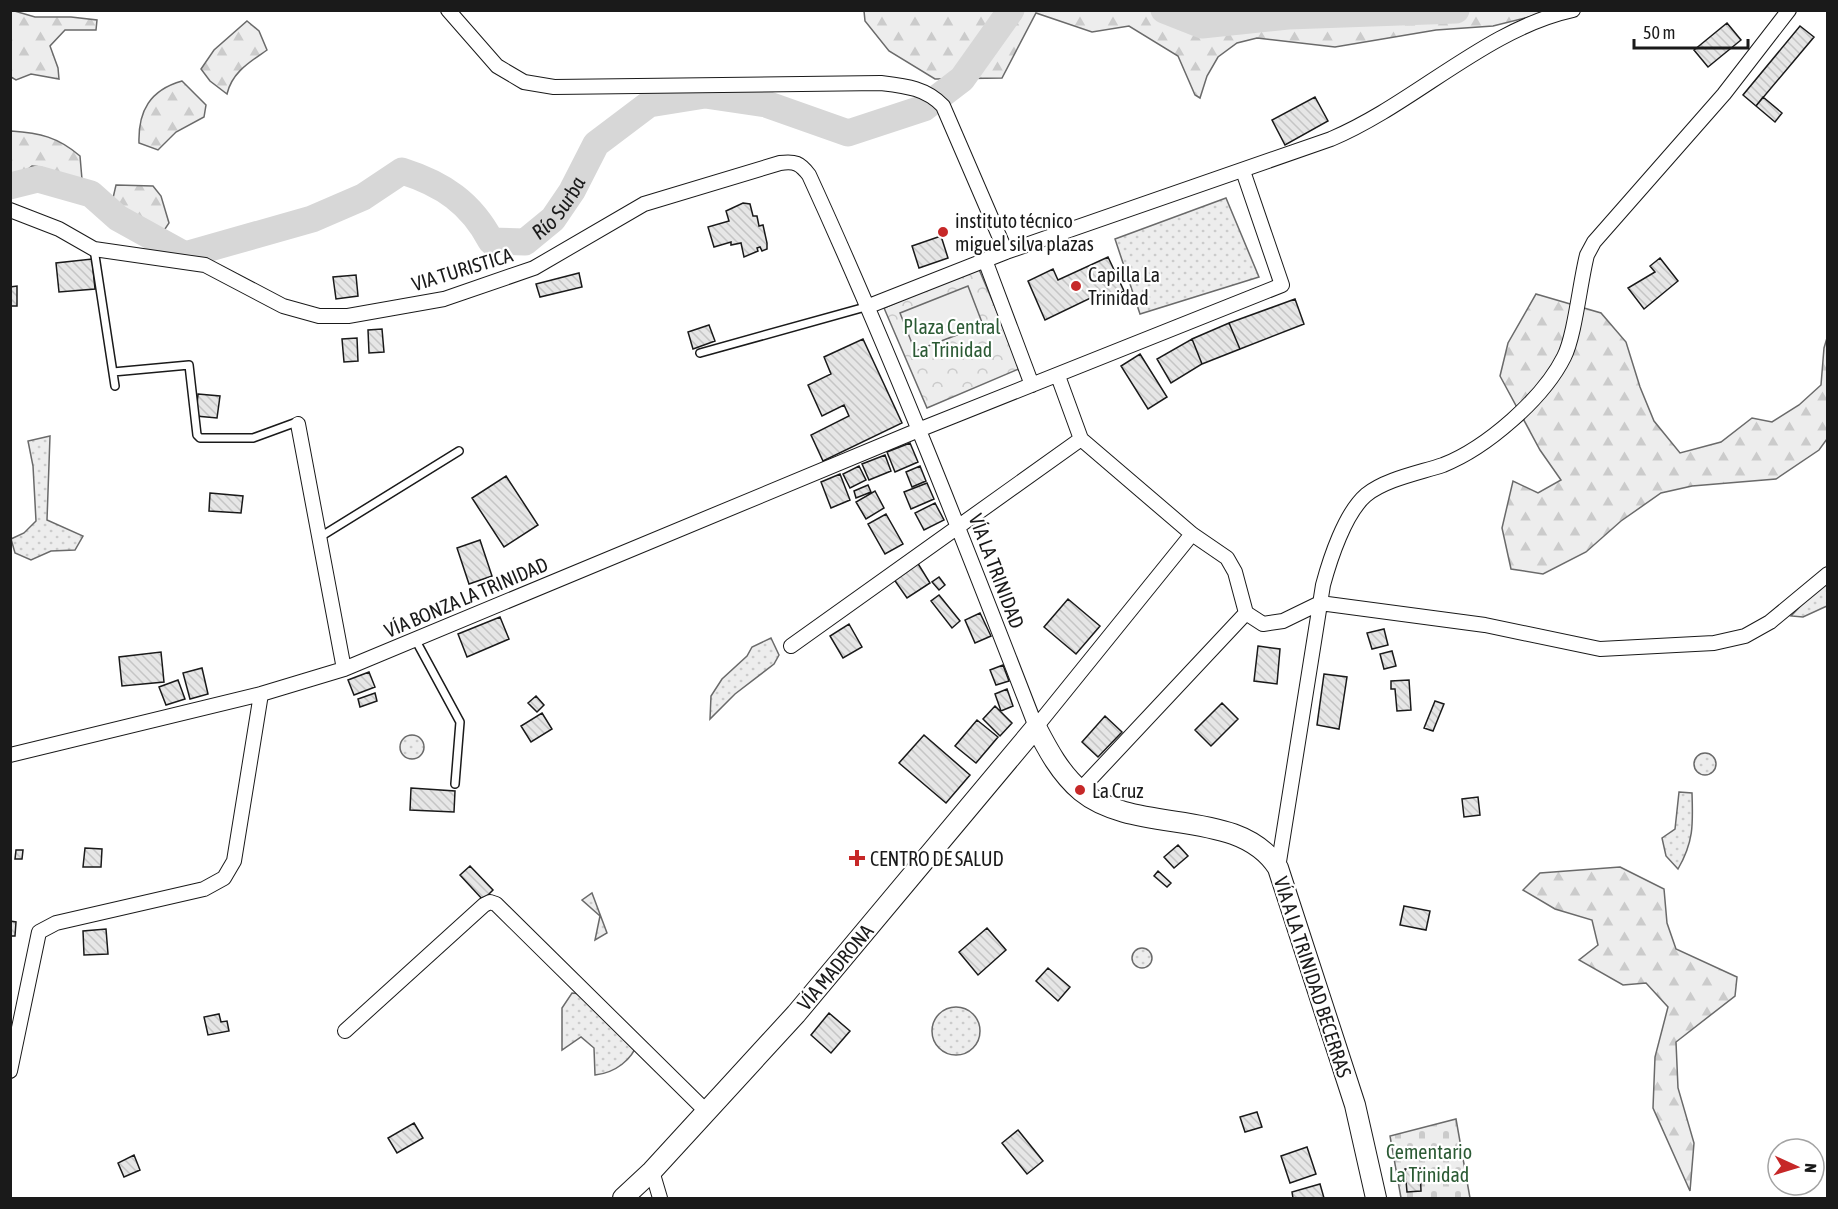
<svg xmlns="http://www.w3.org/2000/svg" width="1838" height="1209" font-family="'Asap Condensed',sans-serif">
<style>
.grass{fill:url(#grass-dots);stroke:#6a6a6a;stroke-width:1.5}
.forest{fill:url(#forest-firs);stroke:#6a6a6a;stroke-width:1.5}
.cemetery{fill:url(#cemetery-stones);stroke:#6a6a6a;stroke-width:1.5}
.park{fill:url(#park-crowns);stroke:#6a6a6a;stroke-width:1.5}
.built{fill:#ededed;stroke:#6a6a6a;stroke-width:1.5}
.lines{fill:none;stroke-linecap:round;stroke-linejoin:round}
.river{stroke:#d7d7d7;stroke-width:27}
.building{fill:url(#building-back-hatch);stroke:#1a1a1a;stroke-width:1.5}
.lane-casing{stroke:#1a1a1a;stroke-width:10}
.street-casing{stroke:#1a1a1a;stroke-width:16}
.secondary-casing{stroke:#1a1a1a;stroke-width:22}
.lane{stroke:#fff;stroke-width:7}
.street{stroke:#fff;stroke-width:14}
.secondary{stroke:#fff;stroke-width:20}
.poi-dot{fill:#c62828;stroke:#fff;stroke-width:2}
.labels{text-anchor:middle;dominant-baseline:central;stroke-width:4.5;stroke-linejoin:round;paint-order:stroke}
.poi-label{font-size:20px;fill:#1a1a1a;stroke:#fff;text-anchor:start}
.street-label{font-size:20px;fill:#1a1a1a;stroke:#fff}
.park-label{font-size:20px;fill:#2b5a34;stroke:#fff}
.water-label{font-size:21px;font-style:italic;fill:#1a1a1a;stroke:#fff}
</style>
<defs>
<pattern id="grass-dots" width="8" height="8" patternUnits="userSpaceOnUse" patternTransform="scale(1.5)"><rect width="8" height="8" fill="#ededed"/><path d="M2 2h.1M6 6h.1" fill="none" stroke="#cbcbcb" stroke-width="1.8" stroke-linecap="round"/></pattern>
<pattern id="forest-firs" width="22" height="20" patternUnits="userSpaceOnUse" patternTransform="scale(1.5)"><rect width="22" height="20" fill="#ededed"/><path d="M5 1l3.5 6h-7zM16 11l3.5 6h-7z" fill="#cbcbcb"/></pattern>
<pattern id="cemetery-stones" width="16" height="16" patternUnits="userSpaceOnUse" patternTransform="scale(1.5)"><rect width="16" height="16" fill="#ededed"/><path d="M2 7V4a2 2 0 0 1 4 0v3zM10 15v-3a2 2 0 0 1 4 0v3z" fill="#cbcbcb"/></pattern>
<pattern id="park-crowns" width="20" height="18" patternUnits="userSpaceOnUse" patternTransform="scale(1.5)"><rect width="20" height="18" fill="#ededed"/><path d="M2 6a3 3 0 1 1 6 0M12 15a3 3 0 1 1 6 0" fill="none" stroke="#cbcbcb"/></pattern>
<pattern id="building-back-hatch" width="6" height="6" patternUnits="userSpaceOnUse" patternTransform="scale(1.5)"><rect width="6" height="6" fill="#e6e6e6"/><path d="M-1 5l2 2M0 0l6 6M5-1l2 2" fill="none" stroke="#c5c5c5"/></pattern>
</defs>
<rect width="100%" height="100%" fill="#fff"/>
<path class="grass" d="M 1226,198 L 1259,277 L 1140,314 L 1115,239 Z
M 50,436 L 47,520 L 83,536 L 75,550 L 51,551 L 31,560 L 15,553 L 11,539 L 24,533 L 36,521 L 33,466 L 28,441 Z
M 1827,578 L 1827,606 L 1803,617 L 1791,616 Z
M 771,638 L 779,655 L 774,664 L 735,694 L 710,719 L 711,696 L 722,679 L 747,656 L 752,647 Z
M400 747a12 12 0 1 1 24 0a12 12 0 1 1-24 0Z
M1694 764a11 11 0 1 1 22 0a11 11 0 1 1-22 0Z
M 1679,792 L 1692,793 C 1693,824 1694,841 1678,869 L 1666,856 L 1662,838 L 1675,829 Z
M 592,893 L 607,933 L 595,940 L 600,916 L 582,900 Z
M1132 958a10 10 0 1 1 20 0a10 10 0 1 1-20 0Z
M 572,993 L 589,995 L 638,1042 C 632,1060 615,1073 595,1075 L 594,1048 L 581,1037 L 562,1050 L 562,1008 Z
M932 1031a24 24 0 1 1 48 0a24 24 0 1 1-48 0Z"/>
<path class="forest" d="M 11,10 L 35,17 L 71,17 L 97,20 L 96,30 L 65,30 L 50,46 L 58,68 L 59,79 L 31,74 L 16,80 L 11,77 Z
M 864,11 L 1553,11 L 1493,26 L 1436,30 L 1335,47 L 1257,38 L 1237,43 L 1218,57 L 1207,76 L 1200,98 L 1195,95 L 1178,56 L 1129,26 L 1092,32 L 1036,13 L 1002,78 L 935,79 L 889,51 L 865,21 Z
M 247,21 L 259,31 L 267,50 C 250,62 232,72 227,94 L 210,81 L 201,69 L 214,50 Z
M 182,81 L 206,105 L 204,117 L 176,132 L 158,150 L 139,143 C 138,111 150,90 182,81 Z
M 11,131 C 40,133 58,137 80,156 L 83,191 C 61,181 57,168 32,166 L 11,183 Z
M 116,185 L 153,186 L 161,196 L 169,223 L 163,232 L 110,211 Z
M 1536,294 L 1601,313 L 1626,342 L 1640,387 L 1654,421 L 1680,453 L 1721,442 L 1752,418 L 1772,422 L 1799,405 L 1821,385 L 1824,348 L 1827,338 L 1827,439 L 1819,450 L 1776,479 L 1692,486 L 1661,493 L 1621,521 L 1586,552 L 1543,574 L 1511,569 L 1502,528 L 1513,481 L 1538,493 L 1561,480 L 1540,450 L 1500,376 L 1508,343 Z
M 1620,867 L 1664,889 L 1667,923 L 1676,949 L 1737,977 L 1735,996 L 1676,1042 L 1678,1088 L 1694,1143 L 1690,1191 L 1653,1108 L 1655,1057 L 1668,1007 L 1646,983 L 1623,985 L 1579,960 L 1598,945 L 1592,920 L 1555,909 L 1523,890 L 1540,873 Z"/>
<path class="cemetery" d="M 1456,1119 L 1470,1198 L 1401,1198 L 1390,1136 Z"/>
<path class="park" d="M 978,267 L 1021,368 L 927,408 L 884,308 Z"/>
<path class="built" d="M 968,286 L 983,325 L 915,351 L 900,313 Z"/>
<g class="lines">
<g class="river">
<path d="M 1164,10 L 1202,25 L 1288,16 L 1456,10"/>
<path id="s1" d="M 10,186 L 38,179 L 91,194 L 118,218 L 185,255 L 312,219 L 363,197 L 402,171 C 443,184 471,203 491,241 L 525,242 L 553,219 L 572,191 L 596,144 L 649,104 L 705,95 L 766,104 L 848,133 L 924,108 L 962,79 L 1011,10"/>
</g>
</g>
<path class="building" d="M 1727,23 L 1741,40 L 1708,67 L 1694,50 Z
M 1800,26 L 1814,37 L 1756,106 L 1743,95 Z
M 1315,97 L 1328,121 L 1285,145 L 1272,120 Z
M 1763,97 L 1782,113 L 1775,122 L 1756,106 Z
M 743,203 L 750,204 L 753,216 L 757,216 L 759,226 L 763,225 L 767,243 L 767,249 L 762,251 L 760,247 L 757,248 L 758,251 L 744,257 L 741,243 L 731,245 L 731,242 L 714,247 L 708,227 L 729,221 L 726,211 Z
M 941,236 L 948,258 L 919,268 L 912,246 Z
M 1108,257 L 1124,291 L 1108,299 L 1105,291 L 1045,320 L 1028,281 L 1053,269 L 1058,280 Z
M 1660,258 L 1678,281 L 1644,309 L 1628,288 L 1655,272 L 1650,266 Z
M 92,259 L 95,289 L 59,292 L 56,263 Z
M 579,273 L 582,287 L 540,297 L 536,284 Z
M 356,275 L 358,296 L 336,299 L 333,277 Z
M 17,286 L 17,306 L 10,306 L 10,287 Z
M 1295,299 L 1304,324 L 1240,349 L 1229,323 Z
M 1229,323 L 1240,349 L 1202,364 L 1192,339 Z
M 709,325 L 715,341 L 693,349 L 688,332 Z
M 382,329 L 384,352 L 369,353 L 368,330 Z
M 357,338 L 358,361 L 344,362 L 342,339 Z
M 863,339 L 902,423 L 823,461 L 811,435 L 849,416 L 844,405 L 822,416 L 808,385 L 831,374 L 824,357 Z
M 1192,339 L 1202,364 L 1171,383 L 1157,359 Z
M 1140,354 L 1167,397 L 1148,409 L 1121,366 Z
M 198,394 L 220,396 L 217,418 L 196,416 Z
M 910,443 L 918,462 L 895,472 L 887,452 Z
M 885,455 L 891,471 L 869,480 L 862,464 Z
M 859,466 L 866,480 L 850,488 L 843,474 Z
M 920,466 L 926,481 L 912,487 L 906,472 Z
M 840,474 L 850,500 L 831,508 L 821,482 Z
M 506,476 L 538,525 L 504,547 L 472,498 Z
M 927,483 L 934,499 L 911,509 L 904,492 Z
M 868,485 L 871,492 L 856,498 L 854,491 Z
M 875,491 L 884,508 L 866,519 L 856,502 Z
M 210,493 L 243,496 L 241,513 L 209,511 Z
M 935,503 L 944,520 L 924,530 L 915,513 Z
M 886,514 L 903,544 L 885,554 L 868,524 Z
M 480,540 L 492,576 L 469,584 L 457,548 Z
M 917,562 L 930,583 L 907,598 L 893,578 Z
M 939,577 L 945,585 L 939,590 L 932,582 Z
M 939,595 L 960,621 L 952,628 L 931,601 Z
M 1068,599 L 1100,626 L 1076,654 L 1044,627 Z
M 980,613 L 991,636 L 975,643 L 965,620 Z
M 500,617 L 509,639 L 467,657 L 458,634 Z
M 849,624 L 862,647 L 843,658 L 830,636 Z
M 1384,629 L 1388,645 L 1372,649 L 1367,633 Z
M 1258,646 L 1280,649 L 1277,684 L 1254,681 Z
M 1392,651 L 1396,666 L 1384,669 L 1380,654 Z
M 161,652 L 164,682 L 122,686 L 119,657 Z
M 1003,665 L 1009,681 L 996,685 L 990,670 Z
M 202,668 L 208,694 L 190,699 L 183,673 Z
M 369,672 L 375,687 L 354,695 L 348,680 Z
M 1324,674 L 1347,677 L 1339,729 L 1317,725 Z
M 178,680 L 185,699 L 166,705 L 159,687 Z
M 1409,680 L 1411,710 L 1397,711 L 1395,689 L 1391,689 L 1391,681 Z
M 1007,689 L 1013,706 L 1001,711 L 995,694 Z
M 375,693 L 377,701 L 360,707 L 358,699 Z
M 536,696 L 544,705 L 537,712 L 528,703 Z
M 1435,701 L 1444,704 L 1433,731 L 1424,728 Z
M 1222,703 L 1238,719 L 1211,746 L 1195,730 Z
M 995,706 L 1012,723 L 1000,736 L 983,719 Z
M 542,713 L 552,729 L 531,742 L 521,726 Z
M 1105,716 L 1122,732 L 1098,757 L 1082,742 Z
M 977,720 L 998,737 L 976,763 L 955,746 Z
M 924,735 L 970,775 L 946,803 L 899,763 Z
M 411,788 L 455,791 L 454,812 L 410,810 Z
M 1478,797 L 1480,815 L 1464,817 L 1462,799 Z
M 1178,845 L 1188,856 L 1174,868 L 1164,857 Z
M 85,848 L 102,849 L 101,867 L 83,867 Z
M 16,850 L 23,850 L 22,859 L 15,859 Z
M 470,866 L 493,890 L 483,900 L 460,875 Z
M 1158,871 L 1171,883 L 1167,887 L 1154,876 Z
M 1404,906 L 1430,911 L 1426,930 L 1400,925 Z
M 10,921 L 16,922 L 15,936 L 10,936 Z
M 987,928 L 1006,950 L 978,975 L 959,952 Z
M 106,929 L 108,954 L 84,955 L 83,931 Z
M 1048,968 L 1070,987 L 1058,1001 L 1036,981 Z
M 829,1013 L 850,1031 L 831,1053 L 811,1035 Z
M 219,1014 L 221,1022 L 227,1021 L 229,1031 L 208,1035 L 204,1017 Z
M 1257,1112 L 1262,1127 L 1245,1132 L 1240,1117 Z
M 414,1123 L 423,1138 L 397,1153 L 388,1138 Z
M 1018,1130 L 1043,1161 L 1027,1174 L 1002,1143 Z
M 1307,1147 L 1316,1174 L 1290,1183 L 1281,1156 Z
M 134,1155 L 140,1170 L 124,1177 L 118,1163 Z
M 1420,1168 L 1421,1191 L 1407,1192 L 1405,1169 Z
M 1320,1184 L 1324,1198 L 1293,1198 L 1292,1192 Z"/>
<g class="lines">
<defs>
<path id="lane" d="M 94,249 L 115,386
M 700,353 L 869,306
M 113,372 L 189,365 L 197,435 L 200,438 L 253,438 L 294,423 L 298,424
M 320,537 L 459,451
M 415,639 L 460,722 L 455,784"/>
<path id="street" d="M 448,10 L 497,66 L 524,82 L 554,87 L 881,83 C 906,86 926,88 943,106 L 1006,252
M 10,210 L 59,229 L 94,249 L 205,265 L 283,306 L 319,316 L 348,316 L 444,299 L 534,268 L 644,204 L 780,163 C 795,161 800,163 809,175 C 892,356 964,541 1036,727 L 1192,534
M 985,260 L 1032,385
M 869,306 L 1006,252 L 1331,139 C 1414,104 1486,29 1573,10
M 1058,376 L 1081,439 L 1192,534 L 1227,558 L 1235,572 L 1246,613 L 1263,624 L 1283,621 L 1320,603 L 1485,625 L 1600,649 L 1714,643 L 1745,636 L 1770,622 L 1828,574
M 298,424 L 344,669
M 791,646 L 1081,439
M 10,755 L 261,694 L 344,669 L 921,429 L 1282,285 L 1243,171
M 1080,790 L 1246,613
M 1278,868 L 1323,585 C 1330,559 1345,513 1366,495 C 1386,479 1419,473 1443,465 C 1486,448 1543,399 1564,357 C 1575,335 1580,282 1587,255 L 1594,242 L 1724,94 L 1789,10
M 345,1031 L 484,905 L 490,902 L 496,904 L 707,1112
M 10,1071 L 39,932 L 56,923 L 204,889 L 224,878 L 234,861 L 261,694
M 652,1171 L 660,1198"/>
<path id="secondary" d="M 623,1198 L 652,1171 L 796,1014 L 1036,727 C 1048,750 1060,773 1081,791 C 1136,836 1239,806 1278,868 L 1355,1105 L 1376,1198"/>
</defs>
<use href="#lane" class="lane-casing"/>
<use href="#street" class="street-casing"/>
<use href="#secondary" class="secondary-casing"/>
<use href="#lane" class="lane"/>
<use href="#street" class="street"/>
<use href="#secondary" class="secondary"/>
</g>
<g class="poi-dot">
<circle cx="943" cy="232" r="6"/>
<circle cx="1076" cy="286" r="6"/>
<circle cx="1080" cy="790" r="6"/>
<path d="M854 849h6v6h6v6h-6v6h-6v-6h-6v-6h6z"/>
</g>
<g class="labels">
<g class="poi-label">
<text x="955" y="220">instituto técnico<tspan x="955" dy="23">miguel silva plazas</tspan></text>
<text x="1088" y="274">Capilla La<tspan x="1088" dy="23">Trinidad</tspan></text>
<text x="1092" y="790">La Cruz</text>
<text x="870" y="858">CENTRO DE SALUD</text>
</g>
<g class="street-label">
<text transform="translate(462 269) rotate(-17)">VIA TURISTICA</text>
<text transform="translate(997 571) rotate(69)">VÍA LA TRINIDAD</text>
<text transform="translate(466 597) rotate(-23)">VÍA BONZA LA TRINIDAD</text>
<text transform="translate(835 967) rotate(-50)">VÍA MADRONA</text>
<text transform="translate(1313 977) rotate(72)">VÍA A LA TRINIDAD BECERRAS</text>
</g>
<g class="park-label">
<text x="952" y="326">Plaza Central<tspan x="952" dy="23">La Trinidad</tspan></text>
<text x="1429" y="1151">Cementario<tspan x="1429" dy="23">La Trinidad</tspan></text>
</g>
<g class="water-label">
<text stroke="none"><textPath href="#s1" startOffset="630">Río Surba</textPath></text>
</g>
</g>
<rect width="1838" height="1209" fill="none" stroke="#1a1a1a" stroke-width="24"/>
<g transform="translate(1796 1167) rotate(94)"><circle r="28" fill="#ffffff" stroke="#a3a3a3" stroke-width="1.5"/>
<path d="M0-4.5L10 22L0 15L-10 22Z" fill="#c62828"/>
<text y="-9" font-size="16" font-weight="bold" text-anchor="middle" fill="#1a1a1a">N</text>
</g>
<path d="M1634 39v9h114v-9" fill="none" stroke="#1a1a1a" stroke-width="3"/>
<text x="1643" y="39" font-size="18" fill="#1a1a1a" stroke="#ffffff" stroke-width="4.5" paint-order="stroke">50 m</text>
</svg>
